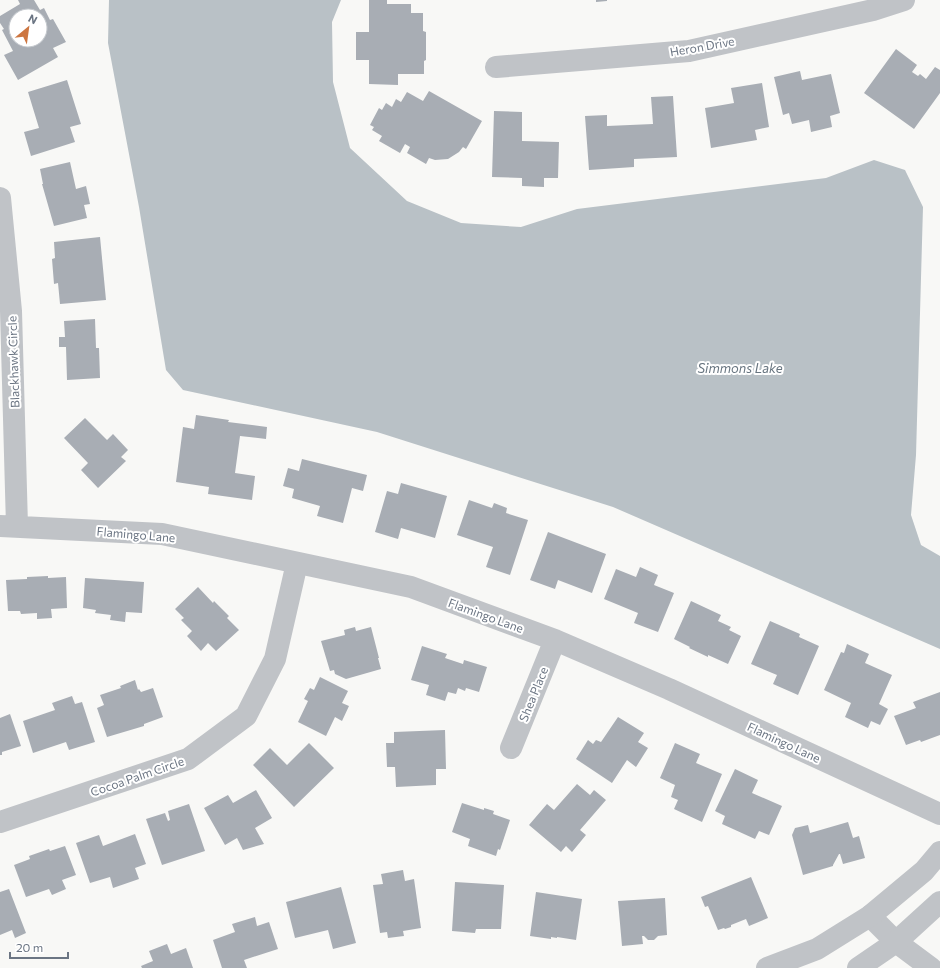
<svg xmlns="http://www.w3.org/2000/svg" width="940" height="968" font-family="Commissioner,sans-serif">
<style>
.water{fill:#b9c1c6}
.building{fill:#a8adb4;fill-rule:evenodd}
.lines{fill:none;stroke-linecap:round;stroke-linejoin:round}
.minor{stroke:#c0c3c7;stroke-width:22}
.tertiary{stroke:#c0c3c7;stroke-width:22}
.labels{text-anchor:middle;dominant-baseline:central;stroke-width:4;stroke-linejoin:round;paint-order:stroke}
.street-label{font-size:12px;fill:#6b7583;stroke:#fff}
.water-label{font-size:13px;font-style:italic;fill:#67747f;stroke:#fff}
</style>
<rect width="100%" height="100%" fill="#f8f8f6"/>
<path class="water" d="M 109,0 L 341,0 L 332,22 L 333,82 L 350,148 L 407,201 L 461,223 L 521,227 L 577,209 L 826,178 L 874,160 L 905,170 L 923,207 L 916,455 L 911,515 L 921,545 L 940,556 L 940,649 L 613,507 L 377,432 L 183,390 L 166,370 L 139,207 L 108,43 Z"/>
<path class="building" d="M 18,0 L 34,0 L 40,10 L 44,8 L 50,20 L 53,19 L 66,42 L 53,48 L 58,57 L 18,80 L 4,55 L 13,51 L 2,30 L 4,29 L 0,23 L 0,16 L 20,4 ZM 16,16 L 40,16 L 40,40 L 16,40 Z
M 369,0 L 387,0 L 387,4 L 411,4 L 411,13 L 423,13 L 423,31 L 426,32 L 426,60 L 424,61 L 424,74 L 398,74 L 398,85 L 369,84 L 369,60 L 356,60 L 356,32 L 369,32 Z
M 596,0 L 607,0 L 607,1 L 596,2 Z
M 896,49 L 917,65 L 912,72 L 918,76 L 920,74 L 926,79 L 935,67 L 940,70 L 940,93 L 914,129 L 864,93 Z
M 800,71 L 802,80 L 831,74 L 840,113 L 830,116 L 832,127 L 811,132 L 809,120 L 792,124 L 789,113 L 783,115 L 774,77 Z
M 67,80 L 81,124 L 70,127 L 75,142 L 31,156 L 24,132 L 39,128 L 28,92 Z
M 762,83 L 769,127 L 755,130 L 757,140 L 711,148 L 705,108 L 734,103 L 731,88 Z
M 429,91 L 482,121 L 466,149 L 463,147 L 459,152 L 448,159 L 435,160 L 429,158 L 426,164 L 407,153 L 410,147 L 405,144 L 400,153 L 379,141 L 382,136 L 372,130 L 374,127 L 370,125 L 379,108 L 382,110 L 386,103 L 392,107 L 396,99 L 401,102 L 407,92 L 423,101 Z
M 673,96 L 677,157 L 634,159 L 634,167 L 589,170 L 585,116 L 607,115 L 607,126 L 653,124 L 651,97 Z
M 494,111 L 522,112 L 522,141 L 559,142 L 558,178 L 544,178 L 544,187 L 522,186 L 522,178 L 492,177 Z
M 70,162 L 76,189 L 86,186 L 90,204 L 84,205 L 87,218 L 54,226 L 42,184 L 43,184 L 40,169 Z
M 100,237 L 106,300 L 60,304 L 58,283 L 54,284 L 52,259 L 55,258 L 54,242 Z
M 95,319 L 96,348 L 99,348 L 100,378 L 67,380 L 66,347 L 59,347 L 59,337 L 65,337 L 64,321 Z
M 196,415 L 229,420 L 228,422 L 267,427 L 266,439 L 240,436 L 235,473 L 255,476 L 252,500 L 208,494 L 209,487 L 176,482 L 183,427 L 194,429 Z
M 85,418 L 107,440 L 113,434 L 128,450 L 121,457 L 126,461 L 98,488 L 81,470 L 88,463 L 64,438 Z
M 302,459 L 367,475 L 363,491 L 352,488 L 343,523 L 317,516 L 320,506 L 292,498 L 294,489 L 283,486 L 288,468 L 299,471 Z
M 401,483 L 447,496 L 435,538 L 401,528 L 398,539 L 375,532 L 387,491 L 398,494 Z
M 469,500 L 492,508 L 494,503 L 507,508 L 506,513 L 528,520 L 510,575 L 486,567 L 493,547 L 457,535 Z
M 548,532 L 606,554 L 592,593 L 558,580 L 555,589 L 530,580 Z
M 640,567 L 658,575 L 654,585 L 674,593 L 658,632 L 634,623 L 638,613 L 604,599 L 616,569 L 636,577 Z
M 48,576 L 48,578 L 66,577 L 67,608 L 51,609 L 52,618 L 37,619 L 37,613 L 21,614 L 20,611 L 8,611 L 6,580 L 27,579 L 27,577 Z
M 85,578 L 144,582 L 142,613 L 126,612 L 125,622 L 110,620 L 111,615 L 95,613 L 96,610 L 83,608 Z
M 198,587 L 213,603 L 214,601 L 229,616 L 227,618 L 239,630 L 216,651 L 208,643 L 201,651 L 187,636 L 192,631 L 181,620 L 184,618 L 175,609 Z
M 691,601 L 721,615 L 718,621 L 731,627 L 729,630 L 741,636 L 728,664 L 708,655 L 708,657 L 689,648 L 690,647 L 674,639 Z
M 770,621 L 800,634 L 799,637 L 819,646 L 798,695 L 773,684 L 777,675 L 751,664 Z
M 355,627 L 356,631 L 371,627 L 379,658 L 378,658 L 381,669 L 346,679 L 335,674 L 334,670 L 330,671 L 321,641 L 345,635 L 344,630 Z
M 847,644 L 869,654 L 865,663 L 892,675 L 879,704 L 888,709 L 880,725 L 871,721 L 868,728 L 845,717 L 851,703 L 824,690 L 841,652 L 844,653 Z
M 422,646 L 447,654 L 445,658 L 463,664 L 464,660 L 487,667 L 479,692 L 466,688 L 465,691 L 458,688 L 456,694 L 448,692 L 445,701 L 426,695 L 429,685 L 411,680 Z
M 320,677 L 348,691 L 342,703 L 349,706 L 342,721 L 335,717 L 326,736 L 298,722 L 308,701 L 304,699 L 310,688 L 314,690 Z
M 135,680 L 138,690 L 139,689 L 141,692 L 153,688 L 163,717 L 144,724 L 144,726 L 107,737 L 97,708 L 104,705 L 100,695 L 121,688 L 120,686 Z
M 940,692 L 940,735 L 921,742 L 920,740 L 906,745 L 894,716 L 916,708 L 913,702 Z
M 72,696 L 75,704 L 82,702 L 95,742 L 69,750 L 66,742 L 33,753 L 23,721 L 55,710 L 52,703 Z
M 10,714 L 21,746 L 2,752 L 2,755 L 0,755 L 0,718 Z
M 618,717 L 644,733 L 638,742 L 648,748 L 636,767 L 627,760 L 612,783 L 576,759 L 588,740 L 593,744 L 596,740 L 601,742 Z
M 445,730 L 446,769 L 436,769 L 436,785 L 396,787 L 395,767 L 387,767 L 386,743 L 394,743 L 394,732 Z
M 309,743 L 334,768 L 294,807 L 253,765 L 270,748 L 287,765 Z
M 675,743 L 700,754 L 696,763 L 722,774 L 702,822 L 674,809 L 678,800 L 671,797 L 675,785 L 660,778 Z
M 735,769 L 758,780 L 752,793 L 782,806 L 769,835 L 759,831 L 755,839 L 722,824 L 725,816 L 715,811 Z
M 577,784 L 590,795 L 594,790 L 606,800 L 580,830 L 586,835 L 572,852 L 566,846 L 561,852 L 529,825 L 547,804 L 554,810 Z
M 256,790 L 272,818 L 255,828 L 264,844 L 243,850 L 237,838 L 225,845 L 204,808 L 228,795 L 233,803 Z
M 462,803 L 484,810 L 484,808 L 494,811 L 493,814 L 510,820 L 500,850 L 498,849 L 496,856 L 468,846 L 470,839 L 452,832 Z
M 189,804 L 205,851 L 162,865 L 146,819 L 165,813 L 168,821 L 170,820 L 168,811 Z
M 848,822 L 853,838 L 859,836 L 865,858 L 843,864 L 840,854 L 839,854 L 833,865 L 833,866 L 803,875 L 792,835 L 795,828 L 808,825 L 810,833 Z
M 135,834 L 146,864 L 135,868 L 139,879 L 113,888 L 110,877 L 90,883 L 76,843 L 99,835 L 103,846 Z
M 65,846 L 76,875 L 62,880 L 66,889 L 52,895 L 49,889 L 26,897 L 14,865 L 30,859 L 29,856 L 49,849 L 50,851 Z
M 403,870 L 405,881 L 414,879 L 421,928 L 403,931 L 404,936 L 388,938 L 387,932 L 380,933 L 373,885 L 383,884 L 381,874 Z
M 751,877 L 768,918 L 749,926 L 746,919 L 731,925 L 731,927 L 725,929 L 724,928 L 718,930 L 708,906 L 705,907 L 701,897 Z
M 455,882 L 504,885 L 501,929 L 476,929 L 475,933 L 452,931 Z
M 341,887 L 356,943 L 333,949 L 328,930 L 295,938 L 286,902 Z
M 9,889 L 26,933 L 15,938 L 12,930 L 0,935 L 0,892 Z
M 536,892 L 582,899 L 576,940 L 557,937 L 557,938 L 551,937 L 551,939 L 530,936 Z
M 665,898 L 667,935 L 658,936 L 654,940 L 648,940 L 644,936 L 642,936 L 643,944 L 622,946 L 618,901 Z
M 255,917 L 257,926 L 269,922 L 278,949 L 244,960 L 247,968 L 222,968 L 213,940 L 235,932 L 232,924 Z
M 167,944 L 171,954 L 186,948 L 193,968 L 142,968 L 141,966 L 153,961 L 149,951 Z"/>
<g class="lines">
<path class="minor" d="M 496,67 L 689,51 L 873,10 L 904,0
M 0,198 L 11,311 L 17,526
M 0,526 L 162,534 L 411,587 L 555,640 L 669,689 L 940,814
M 511,748 L 555,640
M 0,822 L 188,759 L 246,716 L 275,659 L 297,563
M 870,916 L 896,942 L 931,968"/>
<path class="tertiary" d="M 767,968 L 817,949 L 870,916 L 924,871 L 940,852
M 858,968 L 896,942 L 940,902"/>
</g>
<g class="labels">
<g class="street-label">
<text transform="translate(702 46) rotate(-10)">Heron Drive</text>
<text transform="translate(13 362) rotate(-92)">Blackhawk Circle</text>
<text transform="translate(136 534) rotate(5)">Flamingo Lane</text>
<text transform="translate(486 615) rotate(20)">Flamingo Lane</text>
<text transform="translate(533 694) rotate(-68)">Shea Place</text>
<text transform="translate(784 742) rotate(25)">Flamingo Lane</text>
<text transform="translate(137 776) rotate(-19)">Cocoa Palm Circle</text>
</g>
<g class="water-label">
<text x="740" y="368">Simmons Lake</text>
</g>
</g>
<g transform="translate(28 28) rotate(29)"><circle r="19" fill="#ffffff" stroke="#c4c8cd"/>
<path d="M0-3L7 15L0 10L-7 15Z" fill="#cd7641"/>
<text y="-6" font-size="11" font-weight="bold" text-anchor="middle" fill="#6b7583">N</text>
</g>
<path d="M10 952v6h58v-6" fill="none" stroke="#6b7583" stroke-width="2"/>
<text x="16" y="952" font-size="12" fill="#6b7583" stroke="#ffffff" stroke-width="3" paint-order="stroke">20 m</text>
</svg>
